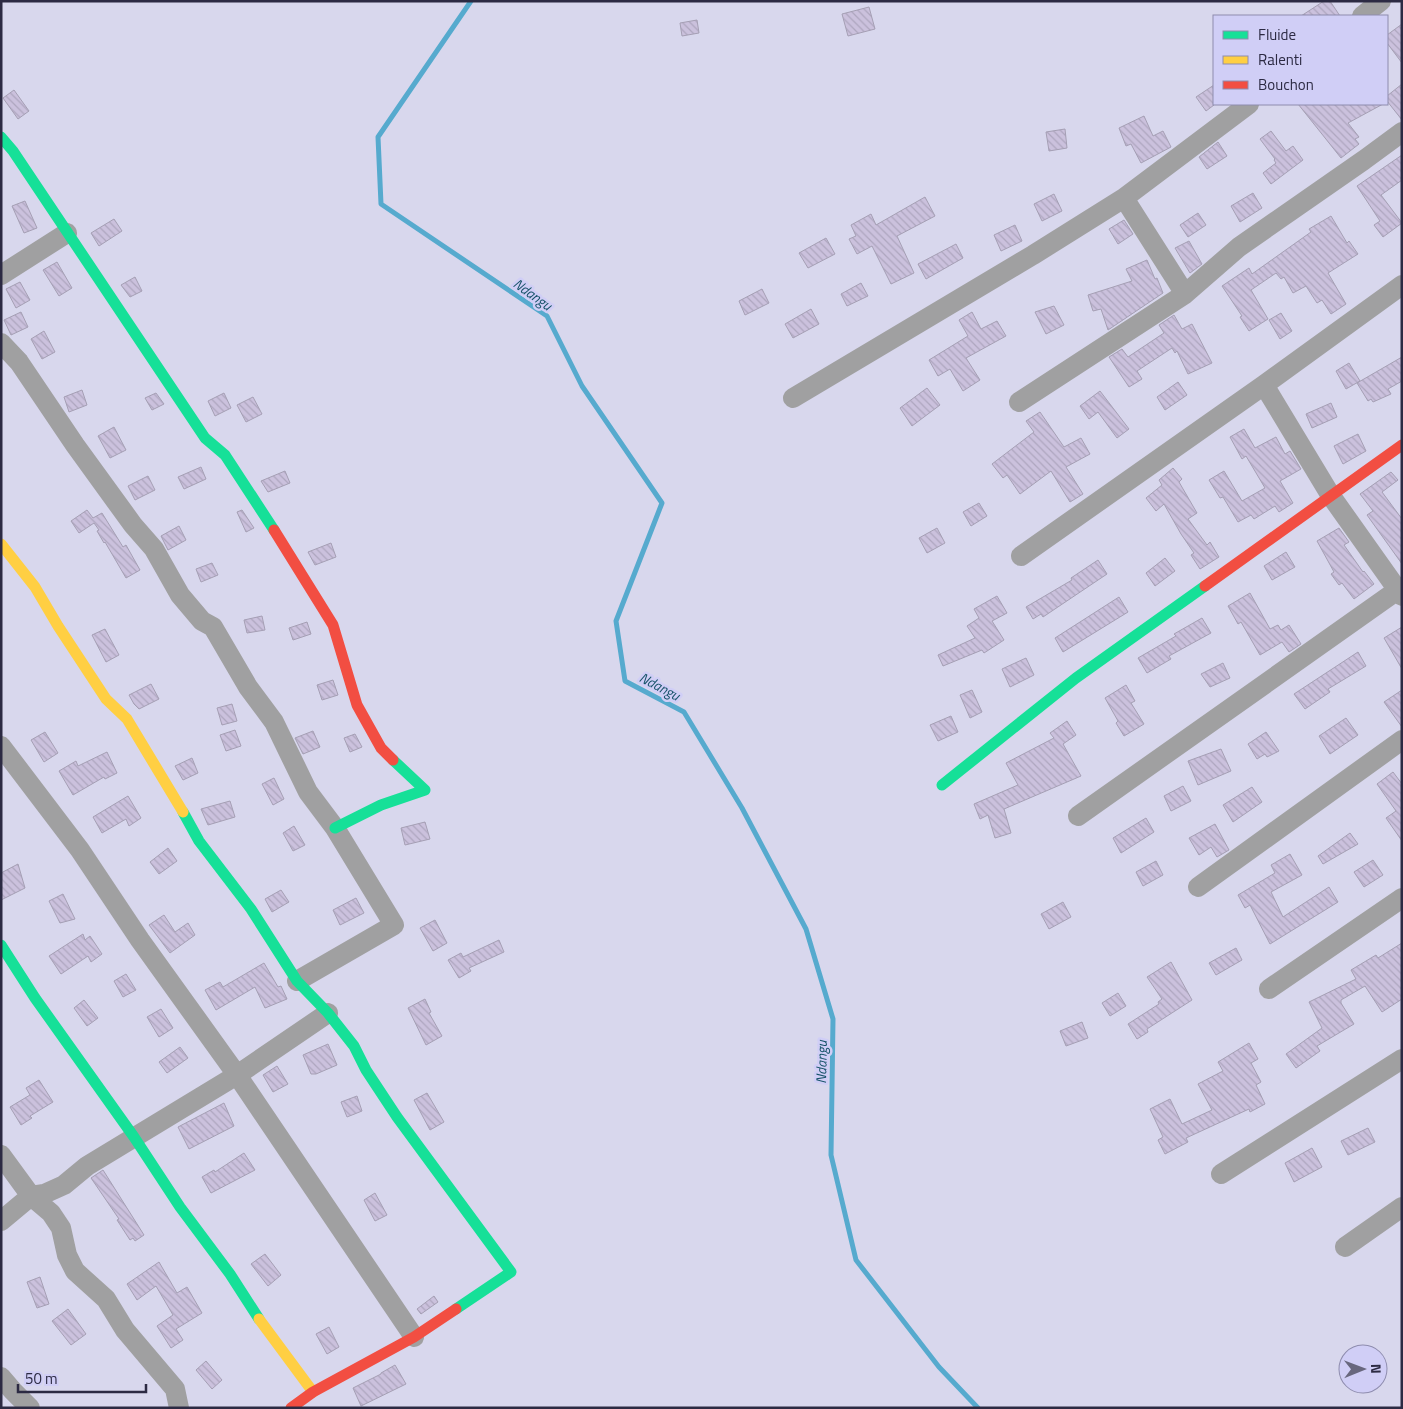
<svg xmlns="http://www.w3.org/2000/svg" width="1403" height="1409" font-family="'Titillium Web',sans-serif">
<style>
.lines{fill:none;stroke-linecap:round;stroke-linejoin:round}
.stream{stroke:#56aace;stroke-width:5}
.building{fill:url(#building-back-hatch);stroke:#a59fb4}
.street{stroke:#a0a0a1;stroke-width:20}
.fast{stroke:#16e098;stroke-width:11}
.slow{stroke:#ffcf43;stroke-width:11}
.jam{stroke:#f24e42;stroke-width:11}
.labels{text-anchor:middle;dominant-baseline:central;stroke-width:5;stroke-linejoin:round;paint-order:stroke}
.water-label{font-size:14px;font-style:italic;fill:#145167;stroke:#d0cef6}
</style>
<defs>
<pattern id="building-back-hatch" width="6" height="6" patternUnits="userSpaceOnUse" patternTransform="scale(1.25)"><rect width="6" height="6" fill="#cbc1dd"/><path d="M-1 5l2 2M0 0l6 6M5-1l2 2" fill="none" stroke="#aea6bf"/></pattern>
</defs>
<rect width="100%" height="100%" fill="#d8d7ed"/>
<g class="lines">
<path class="stream" d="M 471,1 L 378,137 L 381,204 L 547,316 L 582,386 L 662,503 L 616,621 L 625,681 L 684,712 L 742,808 L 806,929 L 833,1019 L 831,1155 L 856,1260 L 939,1367 L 978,1408"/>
</g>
<path class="building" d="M 1324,1 L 1330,1 L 1340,16 L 1301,16 Z
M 869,7 L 875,29 L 848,36 L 842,14 Z
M 697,20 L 699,33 L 682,36 L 680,23 Z
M 1402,24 L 1402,63 L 1387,43 L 1387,35 Z
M 1402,84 L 1402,120 L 1387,101 L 1387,96 Z
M 1214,85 L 1214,105 L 1206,111 L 1196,97 Z
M 14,90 L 29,111 L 18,119 L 3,98 Z
M 1298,104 L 1383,104 L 1348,123 L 1359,137 L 1355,139 L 1359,144 L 1341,158 Z
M 1144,116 L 1153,136 L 1163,131 L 1171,147 L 1141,163 L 1131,144 L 1126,146 L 1119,128 Z
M 1065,129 L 1067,148 L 1049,151 L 1046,132 Z
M 1271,131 L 1286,151 L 1293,146 L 1303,160 L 1271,184 L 1263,173 L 1276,163 L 1274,160 L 1275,159 L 1260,139 Z
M 1218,142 L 1227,156 L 1207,169 L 1199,157 Z
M 1402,155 L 1402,180 L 1381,195 L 1402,223 L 1383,237 L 1374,225 L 1380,221 L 1357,186 Z
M 1253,193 L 1262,208 L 1240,222 L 1231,206 Z
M 1054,194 L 1062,211 L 1042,221 L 1034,204 Z
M 925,197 L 935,216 L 897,236 L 914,273 L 891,284 L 872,246 L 857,254 L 849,239 L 856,236 L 851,225 L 871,214 L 876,225 Z
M 25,201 L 37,228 L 24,233 L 12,206 Z
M 1198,213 L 1206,225 L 1188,237 L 1180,225 Z
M 1331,216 L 1347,243 L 1349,241 L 1358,254 L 1328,273 L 1346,304 L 1331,314 L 1322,300 L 1317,303 L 1306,286 L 1293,293 L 1284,277 L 1281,279 L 1276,273 L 1251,290 L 1268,319 L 1249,331 L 1240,317 L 1242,316 L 1222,286 L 1249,268 L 1252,274 L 1311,232 L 1309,229 Z
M 114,219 L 122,231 L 99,246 L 91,233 Z
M 1124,220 L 1133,234 L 1118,244 L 1109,229 Z
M 1015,225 L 1022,241 L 1001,251 L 994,235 Z
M 826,238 L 835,254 L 808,268 L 799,253 Z
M 1189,241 L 1202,264 L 1190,273 L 1175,248 Z
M 956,244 L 963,258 L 926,279 L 918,264 Z
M 1147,260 L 1155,279 L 1157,278 L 1163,293 L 1108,330 L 1101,309 L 1093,311 L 1088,295 L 1132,281 L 1126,269 Z
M 57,262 L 72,288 L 59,296 L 43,270 Z
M 135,277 L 142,291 L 130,297 L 121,285 Z
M 20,282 L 30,300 L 16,308 L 6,289 Z
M 861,283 L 868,296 L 847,306 L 841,294 Z
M 762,289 L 769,303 L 745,315 L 739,301 Z
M 1054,306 L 1064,325 L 1046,334 L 1035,312 Z
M 811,309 L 819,324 L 793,338 L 785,324 Z
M 21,312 L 28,327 L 11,335 L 4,320 Z
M 972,312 L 981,329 L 997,321 L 1006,336 L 966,358 L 980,380 L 963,391 L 950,369 L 938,376 L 929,360 L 968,336 L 959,320 Z
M 1281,313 L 1292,331 L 1280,339 L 1269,320 Z
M 1174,315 L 1182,329 L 1192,324 L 1212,363 L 1188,374 L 1177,351 L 1175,353 L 1172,348 L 1137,371 L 1142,379 L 1129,387 L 1109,357 L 1122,349 L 1128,357 L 1164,333 L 1159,325 Z
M 44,331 L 55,352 L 42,359 L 31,339 Z
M 1402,357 L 1402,381 L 1388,389 L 1391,394 L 1373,402 L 1371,399 L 1368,401 L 1357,383 Z
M 1349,363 L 1360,381 L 1346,389 L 1336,371 Z
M 1178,382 L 1187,395 L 1165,410 L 1157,397 Z
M 927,388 L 940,405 L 912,426 L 900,408 Z
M 82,390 L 87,405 L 69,412 L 64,397 Z
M 1100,391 L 1129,429 L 1117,438 L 1098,412 L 1089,419 L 1080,406 Z
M 156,393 L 164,404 L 152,410 L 145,398 Z
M 224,393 L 231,408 L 215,416 L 208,401 Z
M 253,397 L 262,414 L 246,422 L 237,405 Z
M 1331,403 L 1337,417 L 1312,428 L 1306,414 Z
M 1040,412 L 1064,447 L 1081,438 L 1090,454 L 1066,467 L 1083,494 L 1070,502 L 1051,471 L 1020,494 L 1007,475 L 1003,478 L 992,464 L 1034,432 L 1026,421 Z
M 114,427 L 126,450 L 110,458 L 98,436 Z
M 1244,429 L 1255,448 L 1276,437 L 1285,454 L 1290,451 L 1301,469 L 1280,481 L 1293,503 L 1279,512 L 1275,506 L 1254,519 L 1251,515 L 1238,522 L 1223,497 L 1220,498 L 1209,480 L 1224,471 L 1242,501 L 1265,488 L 1246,456 L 1242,459 L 1230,437 Z
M 1358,434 L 1366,451 L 1343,464 L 1334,446 Z
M 201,467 L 206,479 L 184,489 L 178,477 Z
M 1173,468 L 1182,479 L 1179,482 L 1197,513 L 1188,519 L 1207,545 L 1210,542 L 1219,557 L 1200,569 L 1191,555 L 1194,553 L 1181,534 L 1164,504 L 1156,511 L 1146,498 L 1162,485 L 1159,480 Z
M 285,471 L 290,483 L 268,492 L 261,481 Z
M 1391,472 L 1398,480 L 1382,492 L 1402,519 L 1402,564 L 1367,515 L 1373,511 L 1360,494 Z
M 148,476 L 155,490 L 135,500 L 128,486 Z
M 979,503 L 987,516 L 971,526 L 963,512 Z
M 87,510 L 93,518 L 102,513 L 123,547 L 126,545 L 140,570 L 126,578 L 105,542 L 104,543 L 97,531 L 99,530 L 94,523 L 79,533 L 71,521 Z
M 242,510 L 254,528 L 246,532 L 237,512 Z
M 179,526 L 186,540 L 168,550 L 161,536 Z
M 937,528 L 945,543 L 927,553 L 919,538 Z
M 1339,528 L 1349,542 L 1344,545 L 1363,572 L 1364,571 L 1374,584 L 1354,599 L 1342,583 L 1339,585 L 1331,574 L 1334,572 L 1317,541 Z
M 331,543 L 336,557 L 315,565 L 308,552 Z
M 1286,552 L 1295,567 L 1272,580 L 1264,566 Z
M 1165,558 L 1175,571 L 1155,586 L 1146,573 Z
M 1098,560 L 1107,574 L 1043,617 L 1041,614 L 1033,619 L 1026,607 L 1072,580 L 1071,578 Z
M 212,563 L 218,575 L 201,582 L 196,569 Z
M 1250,593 L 1270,629 L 1278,625 L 1281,630 L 1289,625 L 1301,644 L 1289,652 L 1282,642 L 1260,655 L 1241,622 L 1238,624 L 1228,606 Z
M 997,596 L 1007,613 L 992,621 L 1004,640 L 984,653 L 982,650 L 943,666 L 938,655 L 975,638 L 967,626 L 979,618 L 974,609 Z
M 1119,597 L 1128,612 L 1063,652 L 1055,638 Z
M 262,616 L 265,630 L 247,633 L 244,620 Z
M 1202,618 L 1211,633 L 1169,656 L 1171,659 L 1147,673 L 1138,658 L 1176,636 L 1174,634 Z
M 307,622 L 311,634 L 293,640 L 289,628 Z
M 1402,627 L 1402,669 L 1384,638 Z
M 105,629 L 119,655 L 106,662 L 92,635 Z
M 1358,652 L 1366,666 L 1328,689 L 1330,692 L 1305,709 L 1294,694 Z
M 1026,658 L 1034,675 L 1010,687 L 1002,669 Z
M 1223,663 L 1230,678 L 1210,687 L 1201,674 Z
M 333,680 L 338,695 L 322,700 L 317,685 Z
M 151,684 L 159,699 L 139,709 L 134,704 L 129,695 Z
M 1126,685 L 1135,701 L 1131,703 L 1144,724 L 1124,736 L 1116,723 L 1118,721 L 1105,698 Z
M 972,690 L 982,712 L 970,718 L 960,695 Z
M 1402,690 L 1402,727 L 1384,702 Z
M 232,704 L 237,721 L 222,725 L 217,708 Z
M 951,716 L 958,732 L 938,741 L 930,725 Z
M 1346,718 L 1358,735 L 1330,754 L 1319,736 Z
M 1067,721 L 1076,735 L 1063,744 L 1081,776 L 1004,809 L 1011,833 L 995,838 L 988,815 L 980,819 L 974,804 L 1018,785 L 1006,763 L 1054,738 L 1050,733 Z
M 235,730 L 241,746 L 226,751 L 220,735 Z
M 313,731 L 320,747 L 303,754 L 295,738 Z
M 45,732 L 58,753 L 44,762 L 31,740 Z
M 1266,732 L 1279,751 L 1267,757 L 1265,754 L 1257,759 L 1248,744 Z
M 355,734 L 362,747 L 350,752 L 344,738 Z
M 1221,749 L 1231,771 L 1198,785 L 1188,761 Z
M 107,752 L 117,773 L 105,779 L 104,777 L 73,795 L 59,771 L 76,761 L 78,766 Z
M 192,758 L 198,773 L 183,780 L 175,766 Z
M 1393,772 L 1402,784 L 1402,841 L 1386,818 L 1396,811 L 1377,784 Z
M 274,778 L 284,799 L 273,805 L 262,784 Z
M 1183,786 L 1191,801 L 1171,811 L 1164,796 Z
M 1252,787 L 1262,802 L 1233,822 L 1223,805 Z
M 128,796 L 141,818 L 129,826 L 126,819 L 102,833 L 93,817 Z
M 230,801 L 235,817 L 208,825 L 201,809 Z
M 1146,818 L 1154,832 L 1121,853 L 1113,838 Z
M 425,822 L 430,839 L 405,845 L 401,828 Z
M 1215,824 L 1229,850 L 1217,857 L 1211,847 L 1199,855 L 1189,838 Z
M 294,826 L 305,845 L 293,851 L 283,833 Z
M 1350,833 L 1358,844 L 1323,864 L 1318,856 Z
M 168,848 L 177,861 L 159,874 L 150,862 Z
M 1290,854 L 1302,875 L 1271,892 L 1283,917 L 1329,887 L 1338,902 L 1270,944 L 1250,905 L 1245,908 L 1238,895 L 1275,873 L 1271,865 Z
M 1373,860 L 1383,875 L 1364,887 L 1354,872 Z
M 1156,861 L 1163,875 L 1143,886 L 1136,872 Z
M 18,864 L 25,888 L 1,900 L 1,873 Z
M 281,890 L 289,902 L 272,912 L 265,899 Z
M 63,894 L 75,919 L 60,923 L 49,901 Z
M 356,898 L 364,913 L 340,925 L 333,910 Z
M 1063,902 L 1071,917 L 1049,929 L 1041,914 Z
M 164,915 L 175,932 L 188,923 L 195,935 L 170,953 L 149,925 Z
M 435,920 L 447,943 L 433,951 L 420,928 Z
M 83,934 L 85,940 L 90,936 L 102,954 L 91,962 L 88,956 L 61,974 L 49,956 Z
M 499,940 L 504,952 L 469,968 L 471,971 L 459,978 L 448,960 L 461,953 L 463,957 Z
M 1402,943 L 1402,999 L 1382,1012 L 1365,986 L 1341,1000 L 1341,1003 L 1354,1024 L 1317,1046 L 1320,1051 L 1296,1068 L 1286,1054 L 1322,1028 L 1309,1002 L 1356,979 L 1351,970 L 1376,955 L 1378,958 Z
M 1236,948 L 1242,960 L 1216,975 L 1209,963 Z
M 1171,962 L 1192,1000 L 1147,1029 L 1148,1032 L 1137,1039 L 1128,1024 L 1159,1004 L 1158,1002 L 1162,999 L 1147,977 Z
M 264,963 L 278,987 L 281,986 L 287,999 L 265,1008 L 255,987 L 216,1010 L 205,990 L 220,982 L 223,987 Z
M 126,974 L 136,990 L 123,997 L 114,981 Z
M 1118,993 L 1126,1006 L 1110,1016 L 1102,1003 Z
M 425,999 L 431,1012 L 429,1013 L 442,1036 L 426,1045 L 408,1008 Z
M 84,1000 L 98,1018 L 87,1026 L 74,1008 Z
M 161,1009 L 173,1028 L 159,1037 L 147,1017 Z
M 1082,1022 L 1088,1038 L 1066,1046 L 1060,1031 Z
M 1249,1043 L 1258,1059 L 1251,1063 L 1261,1082 L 1256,1085 L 1265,1104 L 1250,1112 L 1249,1109 L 1186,1138 L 1188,1142 L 1165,1154 L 1158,1140 L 1163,1137 L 1150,1109 L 1170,1099 L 1182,1124 L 1212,1110 L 1198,1084 L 1223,1071 L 1218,1062 Z
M 328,1044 L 337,1065 L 316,1074 L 311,1074 L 303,1055 Z
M 180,1047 L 188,1058 L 167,1073 L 159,1062 Z
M 277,1066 L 288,1084 L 273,1092 L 263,1075 Z
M 39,1080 L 53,1102 L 30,1116 L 32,1118 L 21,1125 L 10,1107 L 30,1095 L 26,1088 Z
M 427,1093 L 444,1122 L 430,1130 L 414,1100 Z
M 357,1096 L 362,1111 L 347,1117 L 341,1102 Z
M 224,1103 L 234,1126 L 189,1149 L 178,1127 Z
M 1368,1128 L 1375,1142 L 1348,1155 L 1341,1141 Z
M 1312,1148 L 1322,1167 L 1294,1182 L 1285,1163 Z
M 244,1153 L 255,1170 L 211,1193 L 202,1177 L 214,1170 L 215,1172 Z
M 103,1170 L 144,1235 L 135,1241 L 133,1238 L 130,1240 L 117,1220 L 119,1219 L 91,1178 Z
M 375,1193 L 387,1215 L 375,1221 L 364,1200 Z
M 265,1254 L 281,1275 L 268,1286 L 251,1264 Z
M 159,1262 L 177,1293 L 187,1287 L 202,1313 L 176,1329 L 183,1340 L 171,1348 L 157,1326 L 173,1315 L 156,1286 L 137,1300 L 127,1284 Z
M 40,1277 L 49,1304 L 37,1308 L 27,1282 Z
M 434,1296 L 438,1302 L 421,1314 L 417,1309 Z
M 68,1309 L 86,1334 L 71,1345 L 52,1321 Z
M 329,1327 L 339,1347 L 327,1354 L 316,1334 Z
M 206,1361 L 222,1380 L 212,1389 L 196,1370 Z
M 395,1365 L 406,1384 L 361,1406 L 353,1388 L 381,1374 L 381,1373 Z"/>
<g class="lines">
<path class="street" d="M 1362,16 L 1381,1
M 1124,198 L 1185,294
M 1,275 L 67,233
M 1,343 L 19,362 L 75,445 L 133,525 L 154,549 L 180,595 L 202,621 L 213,627 L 248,687 L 274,722 L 308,792 L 335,828 L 394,925 L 297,981
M 1264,385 L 1331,496 L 1402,596
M 793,398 L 1033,255 L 1124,198 L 1249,104
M 1019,402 L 1185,294 L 1239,247 L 1364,160 L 1402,132
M 1021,556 L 1264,385 L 1402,285
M 1,746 L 80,850 L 140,940 L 237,1075 L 414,1337
M 1078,816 L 1402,587
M 1198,887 L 1402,740
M 1269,989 L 1402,898
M 1,1155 L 31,1196 L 51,1213 L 61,1228 L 67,1255 L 75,1271 L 106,1299 L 125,1330 L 175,1389 L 179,1408
M 1221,1174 L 1402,1059
M 1,1221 L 31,1196 L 44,1194 L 64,1185 L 87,1166 L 237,1075 L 328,1013
M 1345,1247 L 1402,1207
M 1,1377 L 13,1391 L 30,1408"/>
<path class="fast" d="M 1,137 L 13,151 L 205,438 L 225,455 L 274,530
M 942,785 L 1076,678 L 1205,586
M 183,812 L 199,841 L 251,909 L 297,981 L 328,1013 L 354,1046 L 366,1070 L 397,1117 L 511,1272 L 456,1309
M 335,828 L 381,805 L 425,790 L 393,760
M 1,945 L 35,998 L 134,1137 L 180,1207 L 230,1274 L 259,1319"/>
<path class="slow" d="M 1,544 L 35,587 L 58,626 L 106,699 L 127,719 L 183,812
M 259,1319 L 313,1392"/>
<path class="jam" d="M 274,530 L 333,625 L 357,705 L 381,748 L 393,760
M 1205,586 L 1402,445
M 291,1408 L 313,1392 L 414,1337 L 456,1309"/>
</g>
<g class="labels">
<g class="water-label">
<text transform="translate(533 294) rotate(36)">Ndangu</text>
<text transform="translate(660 686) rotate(28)">Ndangu</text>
<text transform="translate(821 1062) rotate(-89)">Ndangu</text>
</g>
</g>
<rect width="1403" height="1409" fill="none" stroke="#2c2a43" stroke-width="5"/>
<rect x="1213" y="15" width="175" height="90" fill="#d0cef6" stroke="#8e8cae"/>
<rect x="1223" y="31" width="25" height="8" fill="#16e098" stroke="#8e8cae"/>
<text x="1258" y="40" font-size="15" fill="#2c2a43">Fluide</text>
<rect x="1223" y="56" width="25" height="8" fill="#ffcf43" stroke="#8e8cae"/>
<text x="1258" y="65" font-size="15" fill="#2c2a43">Ralenti</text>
<rect x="1223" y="81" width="25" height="8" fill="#f24e42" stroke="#8e8cae"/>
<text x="1258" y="90" font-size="15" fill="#2c2a43">Bouchon</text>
<g transform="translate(1363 1369) rotate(89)"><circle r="24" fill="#d0cef6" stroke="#8e8cae"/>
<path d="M0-4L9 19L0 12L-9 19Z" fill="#68677e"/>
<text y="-8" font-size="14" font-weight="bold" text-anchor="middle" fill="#2c2a43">N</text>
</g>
<path d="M18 1384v8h128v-8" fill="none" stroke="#2c2a43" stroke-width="2.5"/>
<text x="25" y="1384" font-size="15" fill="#2c2a43" stroke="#d0cef6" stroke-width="4" paint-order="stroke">50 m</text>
</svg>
